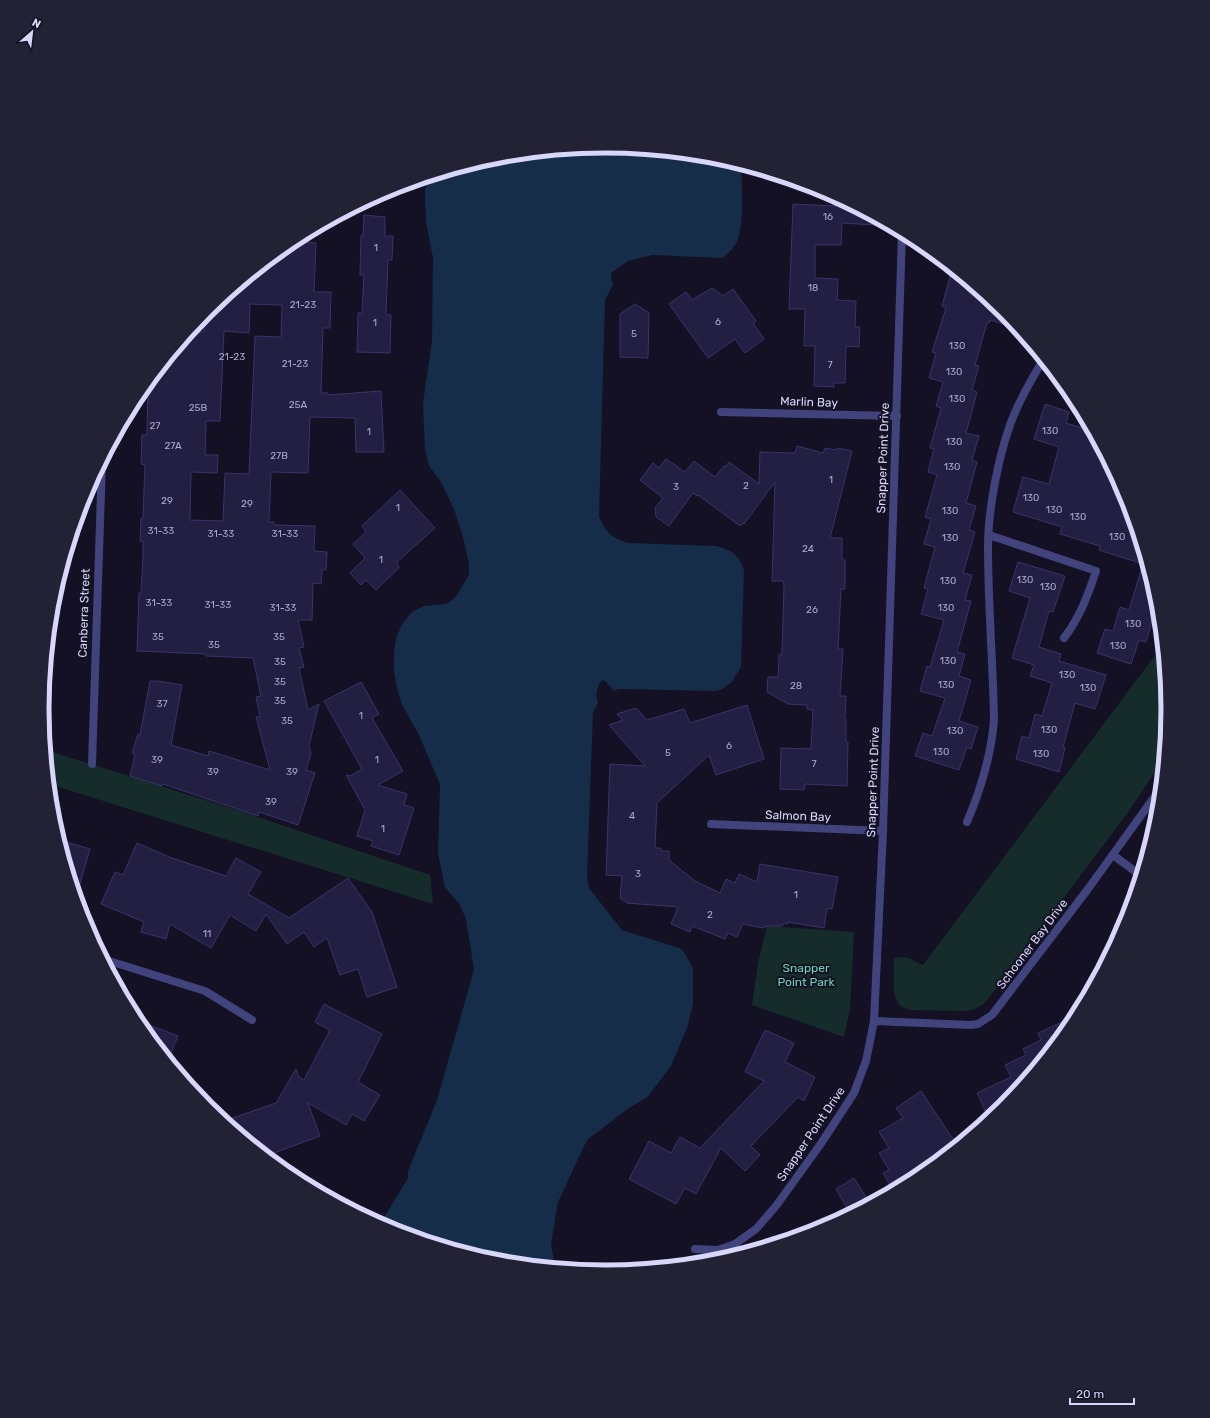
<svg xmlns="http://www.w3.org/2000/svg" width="1210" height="1418" font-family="Rubik,sans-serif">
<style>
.green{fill:#152c2a}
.water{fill:#152d48}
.building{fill:#231f42;stroke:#3a336b;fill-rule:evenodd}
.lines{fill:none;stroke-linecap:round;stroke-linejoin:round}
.lane{stroke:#41437d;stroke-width:8}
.street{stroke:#41437d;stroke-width:8}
.labels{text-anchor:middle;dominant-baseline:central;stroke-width:4;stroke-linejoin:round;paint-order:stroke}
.number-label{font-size:10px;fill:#aba9cd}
.street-label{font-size:12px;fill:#d8d7fb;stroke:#131123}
.park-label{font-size:12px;fill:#6bd3b1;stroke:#131123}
.rim{fill:none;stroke:#d8d7fb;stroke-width:5}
</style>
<rect width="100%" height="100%" fill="#131123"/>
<path class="green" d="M 1162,646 L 1168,709 L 1163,756 L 1153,775 L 1129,811 L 984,1004 L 972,1010 L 964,1011 L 911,1010 L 902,1007 L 898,1003 L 894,993 L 894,958 L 906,957 L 923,965 Z
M 46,750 L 237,810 L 430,875 L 433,904 L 49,784 Z
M 767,926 L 854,932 L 850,1009 L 844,1037 L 752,1005 L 758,963 Z"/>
<path class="water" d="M 605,146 L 715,157 L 739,164 C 744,175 743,228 738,239 C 735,247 729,253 722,258 L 652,255 L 628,261 L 611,273 L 611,278 L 613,285 L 605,300 L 599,517 C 607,533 611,538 629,543 L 715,546 C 729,548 741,556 744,570 L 741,667 L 732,682 L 721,690 L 715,691 L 619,689 L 614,691 L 605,681 L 602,680 C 597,686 595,696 598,703 L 593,713 L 587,876 L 589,888 L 622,930 L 682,949 L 693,968 L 693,1004 L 687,1028 L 671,1066 L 649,1095 L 646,1098 L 629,1108 L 587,1140 L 558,1202 L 551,1244 L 555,1267 L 495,1261 L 389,1229 L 380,1224 L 408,1178 L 408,1171 L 437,1100 L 474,970 L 466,919 L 459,903 L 445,888 L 438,853 L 440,784 L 418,733 L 402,705 L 397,688 L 394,671 L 394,654 L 396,638 L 402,624 L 412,612 L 424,606 L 446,604 L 455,598 L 469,575 L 469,564 L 463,537 L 454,509 L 441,482 L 429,466 L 425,449 L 423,403 L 432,341 L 433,258 L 426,222 L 425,196 L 426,178 L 495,157 Z"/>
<path class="building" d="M 836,197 L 889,226 L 842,223 L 841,245 L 815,245 L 815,278 L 838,279 L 837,300 L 856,301 L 855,327 L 860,327 L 859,347 L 846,346 L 845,383 L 834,383 L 834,387 L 814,386 L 815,346 L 804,346 L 805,309 L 789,309 L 793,204 L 836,206 Z
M 364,215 L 385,217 L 385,236 L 393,236 L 392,260 L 388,260 L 386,314 L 391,315 L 390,353 L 357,352 L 358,313 L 362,313 L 364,275 L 360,275 L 361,236 L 363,236 Z
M 290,242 L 316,243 L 314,292 L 331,292 L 330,328 L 323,328 L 321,393 L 328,393 L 328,395 L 381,391 L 384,452 L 356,452 L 355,418 L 310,417 L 308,473 L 271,472 L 269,522 L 274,522 L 274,525 L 315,526 L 314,551 L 327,552 L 326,570 L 322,570 L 321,584 L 313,583 L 312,620 L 298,620 L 304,647 L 299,648 L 304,667 L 299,668 L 308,710 L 319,704 L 309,746 L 311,754 L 306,770 L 315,773 L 298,825 L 259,812 L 258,816 L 163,784 L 162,786 L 130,776 L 135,755 L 132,753 L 138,734 L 140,735 L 150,681 L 157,681 L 182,685 L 171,745 L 208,756 L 209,751 L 270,770 L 256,717 L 260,716 L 256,697 L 261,696 L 253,658 L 206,656 L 206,654 L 137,651 L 139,593 L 141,593 L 143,558 L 143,541 L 140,541 L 141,518 L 143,518 L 145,465 L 141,464 L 142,435 L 147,435 L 148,383 L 190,332 L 204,332 L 205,313 L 207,311 ZM 250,304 L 282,305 L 281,337 L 255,336 L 249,474 L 225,473 L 223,521 L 190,520 L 191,472 L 217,473 L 218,455 L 205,455 L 206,421 L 220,421 L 224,331 L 249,333 Z
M 952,269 L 1003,311 L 1017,328 L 990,320 L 989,323 L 987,323 L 975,365 L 979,366 L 972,390 L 977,392 L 966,433 L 979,436 L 972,460 L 977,462 L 966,503 L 976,506 L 969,530 L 975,532 L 963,573 L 972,575 L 965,600 L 971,601 L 957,652 L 965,654 L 959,676 L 971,680 L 959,721 L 978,727 L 971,749 L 967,747 L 959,770 L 915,756 L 923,733 L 932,736 L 945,698 L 920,691 L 927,666 L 930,667 L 944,620 L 921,614 L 928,589 L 924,588 L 935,547 L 924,544 L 931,519 L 925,517 L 937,475 L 928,472 L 934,449 L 930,448 L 941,408 L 936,406 L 943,382 L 929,378 L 936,353 L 932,352 L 946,308 L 942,306 Z
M 712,288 L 723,296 L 733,289 L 756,321 L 753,323 L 764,339 L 745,353 L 735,339 L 708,358 L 669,304 L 686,292 L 692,300 Z
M 635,304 L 649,313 L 648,358 L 620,357 L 620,314 Z
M 1045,404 L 1069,412 L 1066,423 L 1092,431 L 1125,494 L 1157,599 L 1159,619 L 1153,617 L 1146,642 L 1139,640 L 1131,664 L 1097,653 L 1105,629 L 1113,631 L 1120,607 L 1129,610 L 1143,564 L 1099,550 L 1100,546 L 1060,534 L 1062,527 L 1013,512 L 1023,477 L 1049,484 L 1059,447 L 1034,439 Z
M 797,446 L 823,453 L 825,448 L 836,450 L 837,448 L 852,451 L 830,538 L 842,538 L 842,560 L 845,560 L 845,589 L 841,589 L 838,649 L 843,649 L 840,696 L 846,696 L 845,719 L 846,719 L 846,742 L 848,742 L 847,786 L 805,784 L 804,790 L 780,789 L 781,748 L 811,749 L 813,710 L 807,709 L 807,705 L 788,704 L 767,692 L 768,677 L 778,677 L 779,655 L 781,655 L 782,652 L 784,586 L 783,581 L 772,581 L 775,482 L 744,524 L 743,523 L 740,526 L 698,495 L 697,496 L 693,493 L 669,526 L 656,517 L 655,508 L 663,498 L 640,480 L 653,463 L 659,468 L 666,459 L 685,472 L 694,461 L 715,477 L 724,466 L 725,467 L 729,462 L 759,484 L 760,452 L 795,453 Z
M 400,490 L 435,528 L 397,562 L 399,568 L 376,590 L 366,580 L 361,585 L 350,573 L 365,558 L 353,544 L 366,532 L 362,526 Z
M 1018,562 L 1065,576 L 1053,612 L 1049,611 L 1039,647 L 1061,654 L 1059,661 L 1106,675 L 1095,709 L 1075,703 L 1063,747 L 1065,748 L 1059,772 L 1016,759 L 1022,736 L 1029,738 L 1035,714 L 1042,716 L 1052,683 L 1030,676 L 1034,665 L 1012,658 L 1030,598 L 1009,591 Z
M 361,682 L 379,714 L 372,718 L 403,771 L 378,785 L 407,794 L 404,805 L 414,808 L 399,855 L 371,846 L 373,841 L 357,836 L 365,810 L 346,775 L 350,776 L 362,769 L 324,701 Z
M 747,705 L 764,759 L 716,775 L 709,755 L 657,803 L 655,848 L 661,848 L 661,851 L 669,851 L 669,860 L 695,881 L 720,893 L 726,879 L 735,883 L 739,874 L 757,882 L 760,864 L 838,877 L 832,909 L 827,908 L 824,928 L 788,922 L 788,924 L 784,923 L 782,926 L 767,926 L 763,928 L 743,924 L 737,937 L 728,933 L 725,939 L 692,926 L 690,932 L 671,924 L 678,907 L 627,903 L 620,898 L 622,876 L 606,875 L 610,764 L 645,766 L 609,725 L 623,720 L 617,714 L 636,708 L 647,720 L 684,709 L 690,723 Z
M 59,840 L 90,849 L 76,897 L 65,860 Z
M 137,843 L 169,857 L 226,876 L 236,858 L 261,872 L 248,894 L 289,918 L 348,878 L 372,912 L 397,987 L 367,997 L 358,969 L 340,975 L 327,938 L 314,947 L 304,932 L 287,944 L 266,914 L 256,931 L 230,915 L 211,948 L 170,924 L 166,939 L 141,932 L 144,922 L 101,904 L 115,872 L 123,875 Z
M 324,1004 L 382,1034 L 358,1082 L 380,1095 L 364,1121 L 352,1114 L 346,1125 L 308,1103 L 320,1136 L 266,1156 L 224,1121 L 276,1103 L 296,1069 L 299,1077 L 304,1080 L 330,1030 L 315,1022 Z
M 1077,1015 L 1073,1022 L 1003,1107 L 989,1119 L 977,1093 L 1011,1077 L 1005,1065 L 1026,1055 L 1023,1049 L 1041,1040 L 1038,1033 Z
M 136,1020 L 178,1036 L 168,1060 L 137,1022 Z
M 765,1030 L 794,1043 L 785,1062 L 815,1077 L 804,1101 L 798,1097 L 751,1146 L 760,1155 L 745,1171 L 721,1148 L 696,1194 L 685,1188 L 676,1204 L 629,1179 L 649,1141 L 671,1153 L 680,1137 L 700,1148 L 764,1081 L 745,1072 Z
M 921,1091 L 957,1145 L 918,1177 L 893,1190 L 883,1173 L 889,1170 L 879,1153 L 889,1148 L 879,1132 L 903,1118 L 896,1108 Z
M 854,1178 L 866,1197 L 847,1208 L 836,1189 Z"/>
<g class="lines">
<path class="lane" d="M 989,535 L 1096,571 C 1088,595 1080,617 1064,638"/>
<path class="street" d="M 721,412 L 897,416
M 92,764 L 102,462
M 967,822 C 981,789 991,756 994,720 C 993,662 988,604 988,547 C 988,510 998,459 1010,425 C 1018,402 1031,380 1043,360
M 711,824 L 883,831
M 1113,855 L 1140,875
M 103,959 L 205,991 L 252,1020
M 874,1021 L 971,1025 L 978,1024 L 992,1015 L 1088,889 L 1160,789
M 695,1249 L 718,1250 L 735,1244 L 756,1229 L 776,1206 L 820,1145 L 854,1093 L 866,1061 L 874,1021 L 883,831 L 902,233"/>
</g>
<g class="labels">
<g class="number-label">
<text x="828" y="217">16</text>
<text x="376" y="248">1</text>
<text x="813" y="288">18</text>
<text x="303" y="305">21-23</text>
<text x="718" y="322">6</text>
<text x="375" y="323">1</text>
<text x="634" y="334">5</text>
<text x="957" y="346">130</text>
<text x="232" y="357">21-23</text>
<text x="295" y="364">21-23</text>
<text x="830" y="365">7</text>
<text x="954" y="372">130</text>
<text x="957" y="399">130</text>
<text x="298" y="405">25A</text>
<text x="198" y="408">25B</text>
<text x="155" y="426">27</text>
<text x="1050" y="431">130</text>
<text x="369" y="432">1</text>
<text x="954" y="442">130</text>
<text x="173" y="446">27A</text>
<text x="279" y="456">27B</text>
<text x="952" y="467">130</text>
<text x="831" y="480">1</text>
<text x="746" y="486">2</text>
<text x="676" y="487">3</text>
<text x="1031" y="498">130</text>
<text x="167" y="501">29</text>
<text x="247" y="504">29</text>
<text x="398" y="508">1</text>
<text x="1054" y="510">130</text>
<text x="950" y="511">130</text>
<text x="1078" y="517">130</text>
<text x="161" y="531">31-33</text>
<text x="221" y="534">31-33</text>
<text x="285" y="534">31-33</text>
<text x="1117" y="537">130</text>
<text x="950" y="538">130</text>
<text x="808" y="549">24</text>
<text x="381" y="560">1</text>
<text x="1025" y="580">130</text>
<text x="948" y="581">130</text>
<text x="1048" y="587">130</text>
<text x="159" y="603">31-33</text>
<text x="218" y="605">31-33</text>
<text x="283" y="608">31-33</text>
<text x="946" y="608">130</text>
<text x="812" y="610">26</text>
<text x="1133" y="624">130</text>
<text x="158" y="637">35</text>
<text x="279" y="637">35</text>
<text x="214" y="645">35</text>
<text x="1118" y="646">130</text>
<text x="948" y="661">130</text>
<text x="280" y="662">35</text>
<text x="1067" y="675">130</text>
<text x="280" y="682">35</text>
<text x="946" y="685">130</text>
<text x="796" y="686">28</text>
<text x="1088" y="688">130</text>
<text x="280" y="701">35</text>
<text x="162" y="704">37</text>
<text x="361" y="716">1</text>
<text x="287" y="721">35</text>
<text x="1049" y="730">130</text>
<text x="955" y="731">130</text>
<text x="729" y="746">6</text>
<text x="941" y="752">130</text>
<text x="668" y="753">5</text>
<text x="1041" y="754">130</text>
<text x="157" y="760">39</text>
<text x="377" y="760">1</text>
<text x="814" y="764">7</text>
<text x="213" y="772">39</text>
<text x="292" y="772">39</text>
<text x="271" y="802">39</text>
<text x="632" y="816">4</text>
<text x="383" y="829">1</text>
<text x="638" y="874">3</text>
<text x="796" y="895">1</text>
<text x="710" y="915">2</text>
<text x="207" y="934">11</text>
</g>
<g class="street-label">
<text transform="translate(809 402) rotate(2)">Marlin Bay</text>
<text transform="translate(883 458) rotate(-88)">Snapper Point Drive</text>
<text transform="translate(84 613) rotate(-88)">Canberra Street</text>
<text transform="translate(873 782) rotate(-88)">Snapper Point Drive</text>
<text transform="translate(798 816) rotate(2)">Salmon Bay</text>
<text transform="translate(1032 944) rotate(-53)">Schooner Bay Drive</text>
<text transform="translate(811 1134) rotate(-56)">Snapper Point Drive</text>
</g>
<g class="park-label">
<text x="806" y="968">Snapper<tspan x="806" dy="14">Point Park</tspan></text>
</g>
</g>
<path d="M0 0H1210V1418H0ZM49 709a556 556 0 1 1 1112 0a556 556 0 1 1-1112 0Z" fill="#232134" fill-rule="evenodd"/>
<path class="rim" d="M49 709a556 556 0 1 1 1112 0a556 556 0 1 1-1112 0Z"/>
<g transform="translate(32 32) rotate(28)" stroke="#131123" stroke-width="3" paint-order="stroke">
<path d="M0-3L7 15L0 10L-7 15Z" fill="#d8d7fb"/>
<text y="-6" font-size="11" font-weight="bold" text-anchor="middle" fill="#d8d7fb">N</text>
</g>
<path d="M1070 1398v6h64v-6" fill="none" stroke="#d8d7fb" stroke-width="2"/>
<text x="1076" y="1398" font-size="12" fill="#d8d7fb" stroke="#131123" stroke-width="3" paint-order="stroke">20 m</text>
</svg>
